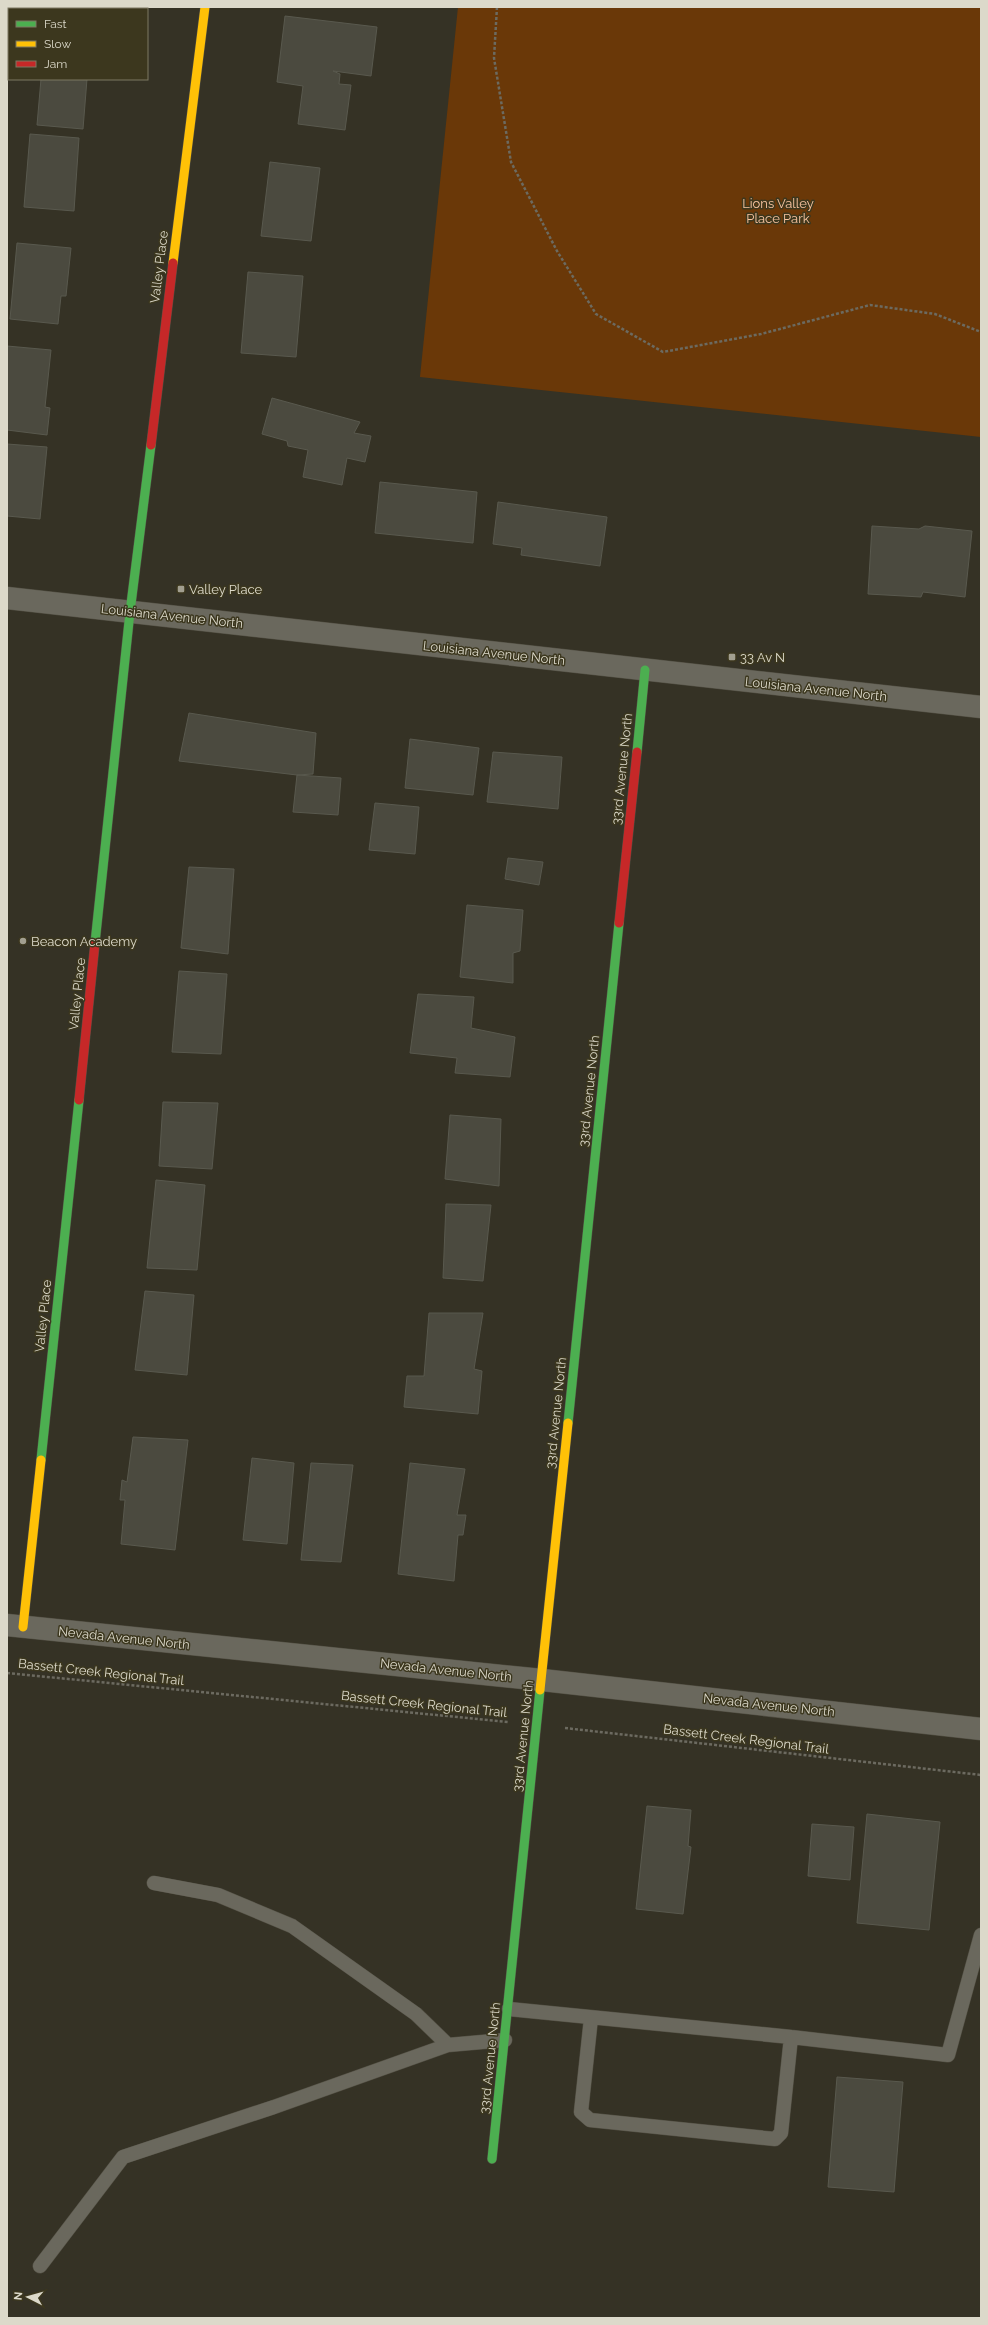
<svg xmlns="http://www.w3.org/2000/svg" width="988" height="2325" font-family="Raleway,sans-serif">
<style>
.green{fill:#6a3808}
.building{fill:#4b4a3f;stroke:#59594e}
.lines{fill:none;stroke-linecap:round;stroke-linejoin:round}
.lane-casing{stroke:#524f43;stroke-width:15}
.street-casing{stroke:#524f43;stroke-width:23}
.fast-casing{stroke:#524f43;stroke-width:10}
.slow-casing{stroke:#524f43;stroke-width:10}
.jam-casing{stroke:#524f43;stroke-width:10}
.path{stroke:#6c6a60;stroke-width:2.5;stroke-dasharray:3 2;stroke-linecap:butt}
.lane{stroke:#6a685d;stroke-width:14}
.street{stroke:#6a685d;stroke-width:22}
.fast{stroke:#4caf50;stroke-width:9}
.slow{stroke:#ffc107;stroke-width:9}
.jam{stroke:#c62828;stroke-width:9}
.poi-dot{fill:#a29f90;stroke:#3c371e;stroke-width:1.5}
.labels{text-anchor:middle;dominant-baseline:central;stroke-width:3;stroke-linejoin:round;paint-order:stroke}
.park-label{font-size:13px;fill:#f9c49f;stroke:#3c371e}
.street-label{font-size:13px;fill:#dcd9ca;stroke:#3c371e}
.poi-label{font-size:13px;fill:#dcd9ca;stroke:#3c371e;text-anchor:start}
</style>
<rect width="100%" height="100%" fill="#353225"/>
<path class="green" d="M 458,7 L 981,7 L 981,437 L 420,377 Z"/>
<path class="building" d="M 49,7 L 96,7 L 96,9 L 49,9 Z
M 285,16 L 377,27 L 371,76 L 333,71 L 340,74 L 339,84 L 351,85 L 345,130 L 298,124 L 303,86 L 277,82 Z
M 41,79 L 87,79 L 83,129 L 37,125 Z
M 30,134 L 79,138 L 74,211 L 24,207 Z
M 270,162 L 320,168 L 311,241 L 261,236 Z
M 17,243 L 71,248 L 66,296 L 61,296 L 58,324 L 10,319 Z
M 248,272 L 303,276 L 296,357 L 241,353 Z
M 7,346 L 51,350 L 45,407 L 50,408 L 47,435 L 7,430 Z
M 272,398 L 360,422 L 354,433 L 371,436 L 365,462 L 347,458 L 342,485 L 303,477 L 308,450 L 288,446 L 287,441 L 262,434 Z
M 7,444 L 47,447 L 40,519 L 7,516 Z
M 380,482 L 477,492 L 473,543 L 375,533 Z
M 498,502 L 607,517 L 600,566 L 521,555 L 522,548 L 493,544 Z
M 872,526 L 919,529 L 925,526 L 972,531 L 965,597 L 923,592 L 921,597 L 868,594 Z
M 189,713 L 316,733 L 313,774 L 297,775 L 179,761 Z
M 410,739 L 479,748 L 473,795 L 405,788 Z
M 493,752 L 562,757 L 558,809 L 487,802 Z
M 297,775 L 341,778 L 338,815 L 293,812 Z
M 375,803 L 419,807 L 415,854 L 369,850 Z
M 508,858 L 543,862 L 539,885 L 505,879 Z
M 189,867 L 234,869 L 228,954 L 181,948 Z
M 467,905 L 523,910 L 520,951 L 513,953 L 513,983 L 460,977 Z
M 179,971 L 227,974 L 221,1054 L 172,1052 Z
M 418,994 L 474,997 L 471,1028 L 515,1037 L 510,1077 L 455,1073 L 457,1058 L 410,1053 Z
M 163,1102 L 218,1103 L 212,1169 L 159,1166 Z
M 450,1115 L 501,1119 L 499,1186 L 445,1179 Z
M 156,1180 L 205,1185 L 197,1270 L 147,1268 Z
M 446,1204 L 491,1205 L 483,1281 L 443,1278 Z
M 145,1291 L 194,1295 L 187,1375 L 135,1370 Z
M 429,1313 L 483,1313 L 474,1369 L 482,1371 L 478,1414 L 404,1407 L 407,1376 L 424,1376 Z
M 133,1437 L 188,1440 L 175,1550 L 121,1544 L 125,1500 L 120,1500 L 122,1480 L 127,1482 Z
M 252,1458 L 294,1463 L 287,1544 L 243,1540 Z
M 311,1463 L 353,1465 L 341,1562 L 301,1560 Z
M 410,1463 L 465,1469 L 457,1515 L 466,1515 L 463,1535 L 458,1535 L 454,1581 L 398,1574 Z
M 647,1806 L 691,1810 L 688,1846 L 691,1847 L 683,1914 L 636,1909 Z
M 867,1814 L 940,1822 L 929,1930 L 857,1923 Z
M 812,1824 L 854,1827 L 850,1880 L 808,1876 Z
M 837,2077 L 903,2082 L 894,2192 L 828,2187 Z"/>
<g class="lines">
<defs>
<path id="lane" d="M 154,1883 L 218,1895 L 292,1926 L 416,2014 L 448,2045
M 509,2009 L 791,2037 L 948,2055 L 981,1935
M 591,2018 L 581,2112 L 590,2120 L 775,2139 L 781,2133 L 791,2037
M 40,2266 L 123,2157 L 274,2107 L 448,2045 L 505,2040"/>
<path id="street" d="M 7,598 L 981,707
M 7,1625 L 542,1680 L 981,1729"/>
<path id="fast" d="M 637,752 L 645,670
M 95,943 L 130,612 L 151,445
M 568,1423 L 619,923
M 41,1460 L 79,1100
M 492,2159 L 540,1690"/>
<path id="slow" d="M 173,263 L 205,7
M 23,1627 L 41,1460
M 540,1690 L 568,1423"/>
<path id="jam" d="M 151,445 L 173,263
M 619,923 L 637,752
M 79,1100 L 95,943"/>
</defs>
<use href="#lane" class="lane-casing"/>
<use href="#street" class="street-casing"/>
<use href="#fast" class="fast-casing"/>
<use href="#slow" class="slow-casing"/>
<use href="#jam" class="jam-casing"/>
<path class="path" d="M 497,7 L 494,58 L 511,162 L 557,251 L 596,314 L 663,352 L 761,334 L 870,305 L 935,314 L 981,332
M 7,1673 L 508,1722
M 565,1728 L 981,1775"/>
<use href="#lane" class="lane"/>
<use href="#street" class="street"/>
<use href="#fast" class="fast"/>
<use href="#slow" class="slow"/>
<use href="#jam" class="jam"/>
</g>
<g class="poi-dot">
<rect x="177" y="585" width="8" height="8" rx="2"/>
<rect x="728" y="653" width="8" height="8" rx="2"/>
<circle cx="23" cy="941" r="4"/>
</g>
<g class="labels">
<g class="park-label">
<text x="778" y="203">Lions Valley<tspan x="778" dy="15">Place Park</tspan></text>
</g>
<g class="street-label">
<text transform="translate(159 267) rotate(-83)">Valley Place</text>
<text transform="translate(172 616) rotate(6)">Louisiana Avenue North</text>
<text transform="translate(494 653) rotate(6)">Louisiana Avenue North</text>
<text transform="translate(816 689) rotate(6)">Louisiana Avenue North</text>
<text transform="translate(622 769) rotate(-84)">33rd Avenue North</text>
<text transform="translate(77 994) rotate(-84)">Valley Place</text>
<text transform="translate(589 1091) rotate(-84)">33rd Avenue North</text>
<text transform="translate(43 1316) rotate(-84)">Valley Place</text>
<text transform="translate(556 1413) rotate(-84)">33rd Avenue North</text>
<text transform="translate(124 1638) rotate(6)">Nevada Avenue North</text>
<text transform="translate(446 1670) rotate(6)">Nevada Avenue North</text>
<text transform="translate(101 1672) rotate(6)">Bassett Creek Regional Trail</text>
<text transform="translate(424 1704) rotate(6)">Bassett Creek Regional Trail</text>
<text transform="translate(769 1705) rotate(6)">Nevada Avenue North</text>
<text transform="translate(523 1736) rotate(-84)">33rd Avenue North</text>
<text transform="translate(746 1739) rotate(7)">Bassett Creek Regional Trail</text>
<text transform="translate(490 2058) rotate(-84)">33rd Avenue North</text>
</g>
<g class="poi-label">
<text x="189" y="589">Valley Place</text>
<text x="740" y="657">33 Av N</text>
<text x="31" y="941">Beacon Academy</text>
</g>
</g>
<rect width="988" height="2325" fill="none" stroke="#dcd9ca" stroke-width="16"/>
<rect x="8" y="8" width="140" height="72" fill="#3c371e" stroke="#7c7863"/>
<rect x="16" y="21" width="20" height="6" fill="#4caf50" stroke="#7c7863"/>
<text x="44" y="28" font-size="12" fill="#dcd9ca">Fast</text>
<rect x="16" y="41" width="20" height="6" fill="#ffc107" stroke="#7c7863"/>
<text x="44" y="48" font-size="12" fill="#dcd9ca">Slow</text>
<rect x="16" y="61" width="20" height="6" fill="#c62828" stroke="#7c7863"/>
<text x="44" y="68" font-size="12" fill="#dcd9ca">Jam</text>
<g transform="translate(28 2297) rotate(276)" stroke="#3c371e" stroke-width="3" paint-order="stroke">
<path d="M0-3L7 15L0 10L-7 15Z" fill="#dcd9ca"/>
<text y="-6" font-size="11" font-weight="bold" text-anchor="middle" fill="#dcd9ca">N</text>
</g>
</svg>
